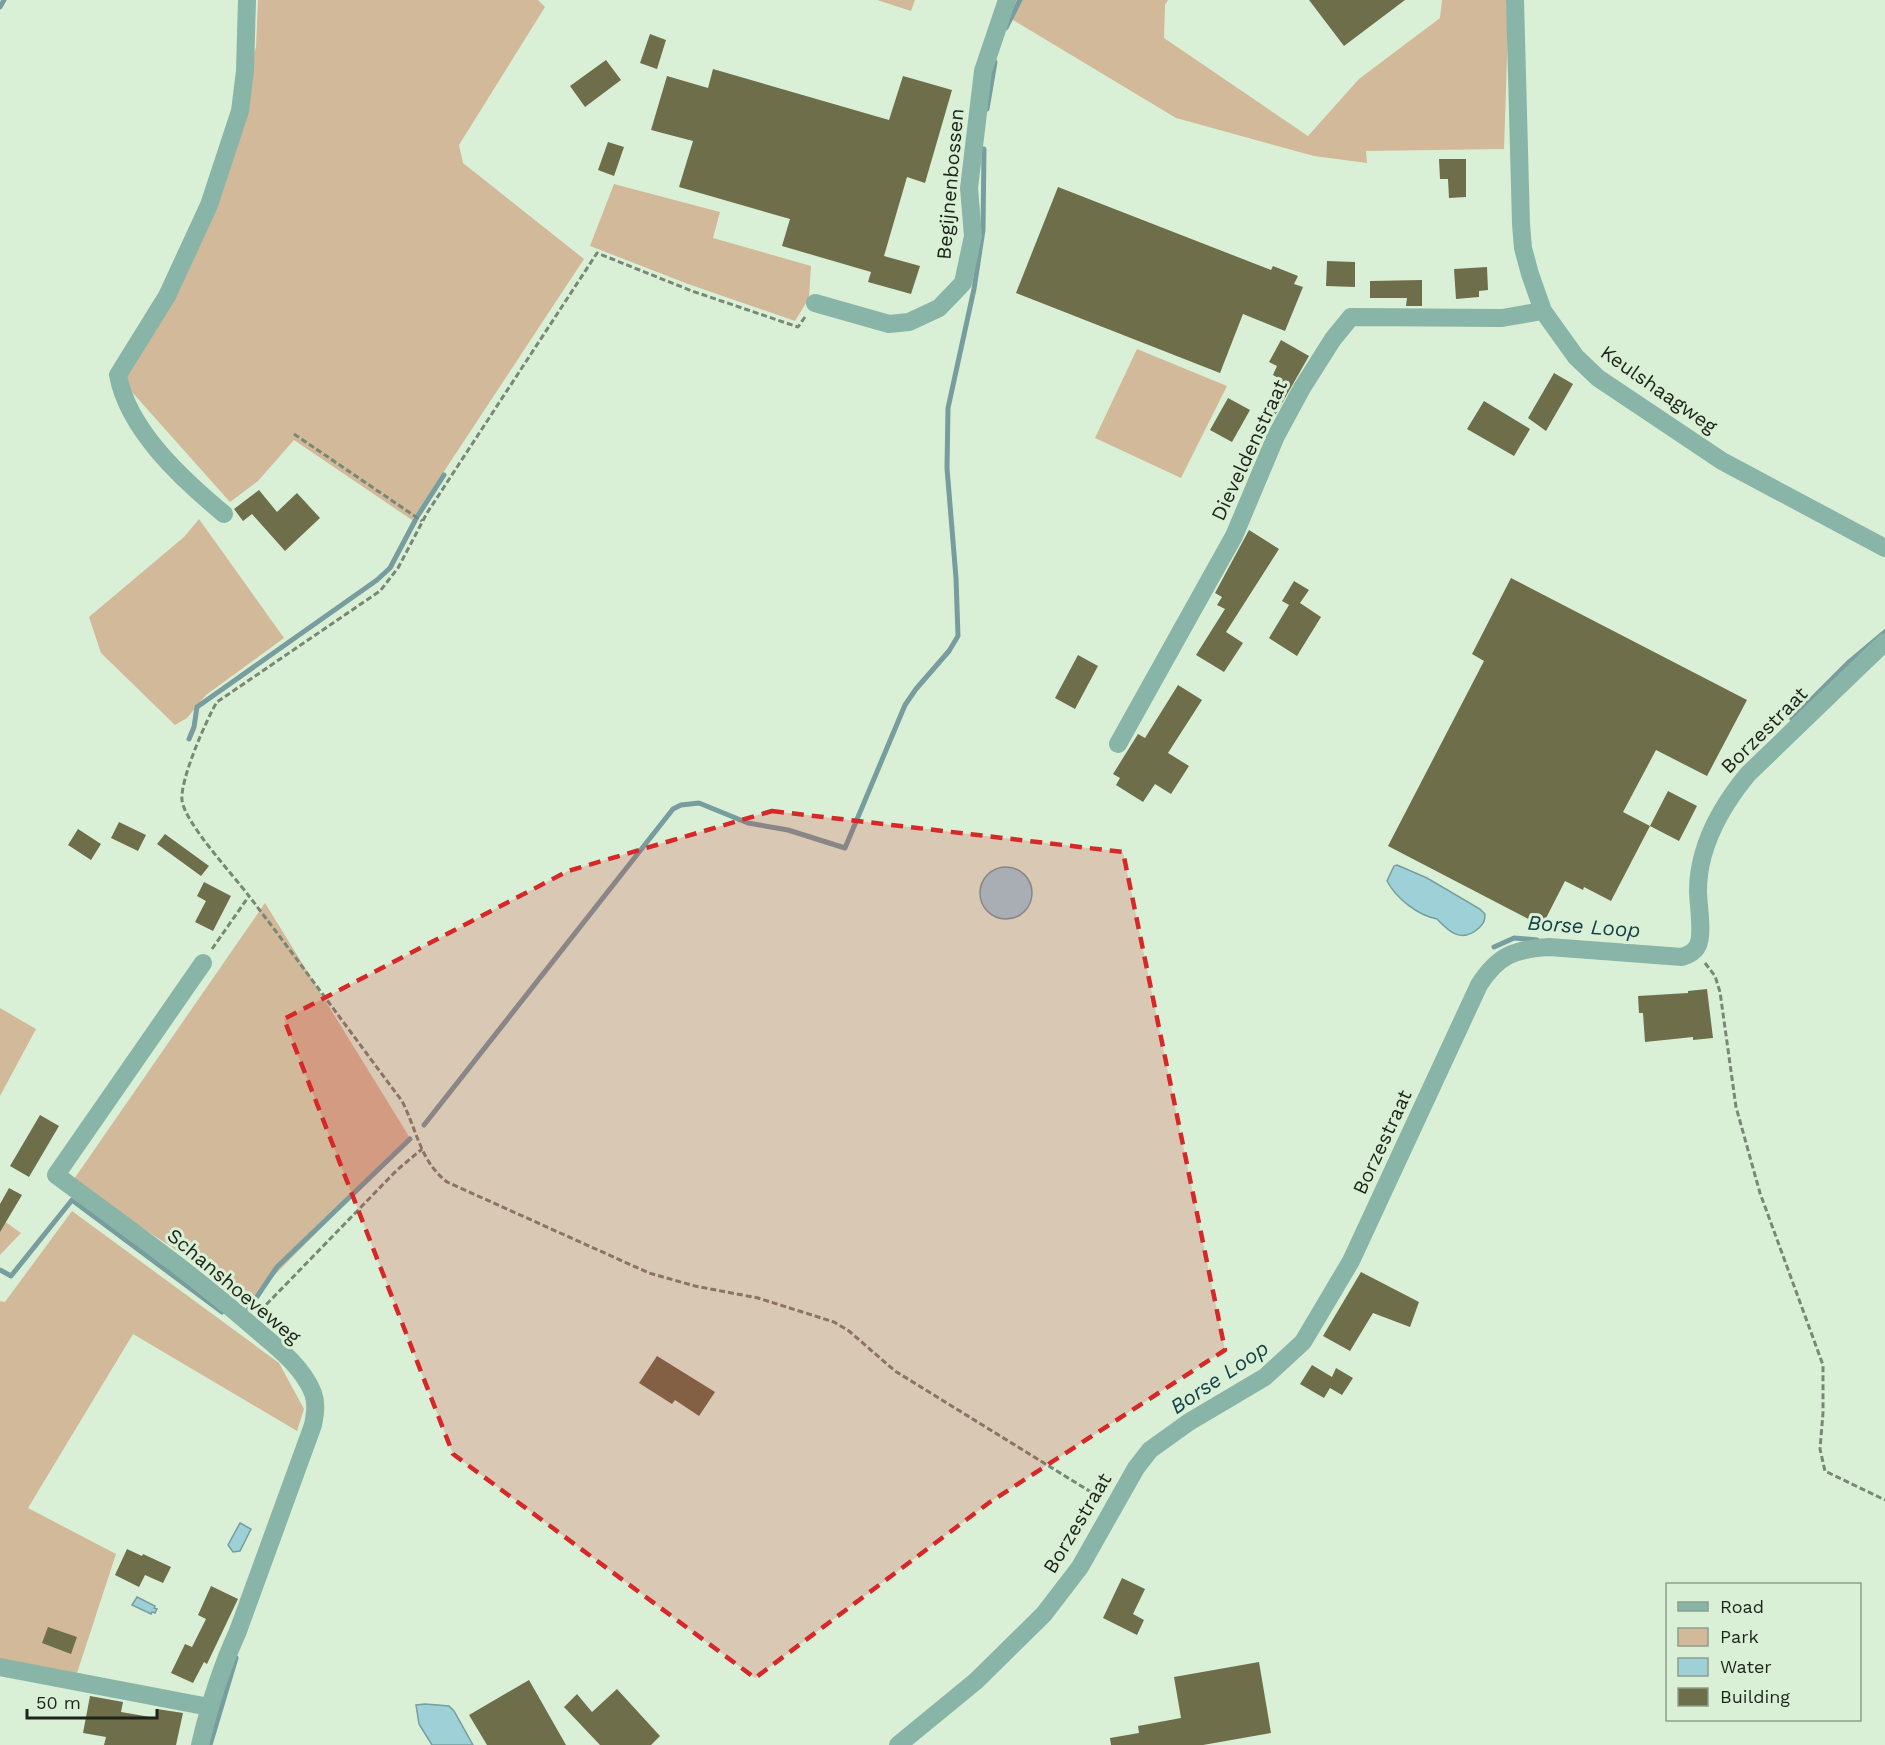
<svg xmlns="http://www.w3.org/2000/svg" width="1885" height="1745" font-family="'Work Sans',sans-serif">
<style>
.green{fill:#d2b999}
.water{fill:#9ed0d7;stroke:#779d9f;stroke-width:1.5}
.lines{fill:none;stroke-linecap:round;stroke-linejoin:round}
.stream{stroke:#779d9f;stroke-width:5}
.building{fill:#6e6e4a}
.path{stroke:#798776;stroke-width:3;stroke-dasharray:6 3;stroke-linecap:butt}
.minor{stroke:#89b5a8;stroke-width:18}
.marked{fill:#d62828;fill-opacity:0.2;stroke:#d62828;stroke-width:4.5;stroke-dasharray:12 8;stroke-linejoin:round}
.labels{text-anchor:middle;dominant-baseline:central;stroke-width:6;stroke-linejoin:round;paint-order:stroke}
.street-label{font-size:20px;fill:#1d251b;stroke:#daf0d6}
.water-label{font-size:21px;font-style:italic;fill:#134147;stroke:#daf0d6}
</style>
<rect width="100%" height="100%" fill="#daf0d6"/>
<path class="green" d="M 258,0 L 538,0 L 545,7 L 459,145 L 463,163 L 584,259 L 412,520 L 294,440 L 258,481 L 230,502 L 123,382 L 202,227 L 256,47 Z
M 877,0 L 915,0 L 911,11 Z
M 1015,0 L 1168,0 L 1165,5 L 1164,38 L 1308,136 L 1359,79 L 1440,18 L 1442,0 L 1506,0 L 1508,30 L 1504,149 L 1366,151 L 1367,163 L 1314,156 L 1176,118 L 1008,17 Z
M 614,184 L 720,212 L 713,238 L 811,266 L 809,298 L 795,321 L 688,284 L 590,246 Z
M 1137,349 L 1227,386 L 1181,478 L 1095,438 Z
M 199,519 L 284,638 L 206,695 L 187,718 L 175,725 L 101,653 L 89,617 L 184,537 Z
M 265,903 L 410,1138 L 251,1299 L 72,1182 Z
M 0,1008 L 36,1029 L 0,1096 Z
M 72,1211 L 279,1363 L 304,1409 L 297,1431 L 133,1334 L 28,1508 L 116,1554 L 76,1676 L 0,1659 L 0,1301 L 5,1302 Z
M 0,1218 L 21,1233 L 0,1255 Z"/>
<path class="water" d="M 1397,865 L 1427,878 L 1480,909 L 1485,914 C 1485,921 1484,923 1479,928 C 1462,943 1450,933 1437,919 C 1417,915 1396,898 1387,881 L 1394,866 Z
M980 893a26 26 0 1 1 52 0a26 26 0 1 1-52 0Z
M 240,1523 L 251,1529 L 240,1551 L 233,1552 L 228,1545 Z
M 137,1597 L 155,1606 L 154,1608 L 157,1609 L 155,1613 L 152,1612 L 151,1614 L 132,1605 Z
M 425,1704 L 449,1706 L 454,1711 L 473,1745 L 432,1745 L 419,1724 L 416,1705 Z"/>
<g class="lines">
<path class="stream" d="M 0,7 L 4,0
M 1006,28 L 1020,0
M 987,109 L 995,62
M 1792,719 L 1848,663 L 1885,632
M 189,739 L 194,727 L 197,707 L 377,580 L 390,568 L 417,517 L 444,475
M 1494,947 L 1514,938 L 1537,940
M 424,1125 L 673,809 L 681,805 L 699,803 L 748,823 L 788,830 L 845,848 L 905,705 L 916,689 L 949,651 L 958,636 L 956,578 L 947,468 L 948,408 L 974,289 L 983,230 L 984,149
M 0,1270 L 11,1276 L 72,1200 L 222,1312
M 246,1313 L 277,1267 L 410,1139
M 210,1745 L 236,1658"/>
</g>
<path class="building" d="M 1309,0 L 1405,0 L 1344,46 Z
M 650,34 L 666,40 L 657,69 L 640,63 Z
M 606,60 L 621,80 L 585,107 L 570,86 Z
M 713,69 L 889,120 L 903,76 L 952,90 L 925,183 L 907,177 L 884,256 L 920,266 L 911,294 L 868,282 L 871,272 L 782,246 L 790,219 L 679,187 L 693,141 L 651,130 L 667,76 L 708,88 Z
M 608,142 L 624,147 L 614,176 L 598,170 Z
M 1439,159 L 1466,159 L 1466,197 L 1449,198 L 1448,179 L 1440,179 Z
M 1058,187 L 1271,270 L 1273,266 L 1298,276 L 1294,284 L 1303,287 L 1285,331 L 1243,314 L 1220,373 L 1016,293 Z
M 1327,261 L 1355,262 L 1355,287 L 1326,286 Z
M 1487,267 L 1488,290 L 1479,291 L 1479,297 L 1456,299 L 1454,269 Z
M 1422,280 L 1422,306 L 1406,306 L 1407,298 L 1370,298 L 1370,281 Z
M 1281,340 L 1309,356 L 1273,419 L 1261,412 L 1280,379 L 1273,375 L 1277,366 L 1269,362 Z
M 1554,373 L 1573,384 L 1546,431 L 1528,418 Z
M 1228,398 L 1250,410 L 1232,442 L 1210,430 Z
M 1484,401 L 1530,429 L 1514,456 L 1467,429 Z
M 259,490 L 277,512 L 297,493 L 320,518 L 285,551 L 252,514 L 243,521 L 234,509 Z
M 1249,530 L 1279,549 L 1226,632 L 1243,643 L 1224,672 L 1196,655 L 1225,609 L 1217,605 L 1222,597 L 1215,593 Z
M 1511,578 L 1747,700 L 1707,776 L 1656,750 L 1623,812 L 1650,826 L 1611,901 L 1584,887 L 1583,890 L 1565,881 L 1542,926 L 1388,846 L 1484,661 L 1472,654 Z
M 1294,581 L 1309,590 L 1300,603 L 1321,617 L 1297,656 L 1269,638 L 1289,605 L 1282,601 Z
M 1078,655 L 1098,666 L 1075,709 L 1055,698 Z
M 1178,685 L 1202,700 L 1168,753 L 1189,766 L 1171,794 L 1155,784 L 1143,802 L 1116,785 L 1120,778 L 1113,774 L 1138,734 L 1145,738 Z
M 1668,791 L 1697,806 L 1679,841 L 1650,826 Z
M 119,822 L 146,835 L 138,851 L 111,838 Z
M 78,829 L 101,844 L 91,860 L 68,845 Z
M 165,834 L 209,866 L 201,876 L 157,844 Z
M 204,882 L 231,896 L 213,931 L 195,922 L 206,901 L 197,896 Z
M 1707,989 L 1713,1038 L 1693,1040 L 1693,1037 L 1645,1042 L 1643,1013 L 1639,1013 L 1638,996 L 1688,993 L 1688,991 Z
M 40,1115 L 59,1126 L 29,1177 L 10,1166 Z
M 9,1188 L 22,1195 L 0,1232 L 0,1204 Z
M 1361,1272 L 1419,1302 L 1410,1327 L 1373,1313 L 1350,1351 L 1323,1336 Z
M 657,1356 L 715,1392 L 699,1416 L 675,1400 L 672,1404 L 639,1383 Z
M 1312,1365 L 1332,1377 L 1336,1368 L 1353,1378 L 1342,1395 L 1330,1388 L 1324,1398 L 1300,1384 Z
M 127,1549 L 142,1556 L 143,1554 L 171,1567 L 163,1583 L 145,1575 L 139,1587 L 115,1575 Z
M 1122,1578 L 1145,1589 L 1133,1614 L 1144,1620 L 1137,1635 L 1103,1618 Z
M 211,1586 L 238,1599 L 207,1664 L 204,1662 L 193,1683 L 171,1673 L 185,1644 L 192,1647 L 206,1619 L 198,1615 Z
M 48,1627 L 77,1637 L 71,1654 L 42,1643 Z
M 1259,1662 L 1271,1733 L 1203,1745 L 1111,1745 L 1110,1738 L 1139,1733 L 1138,1726 L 1181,1718 L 1174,1677 Z
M 529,1680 L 566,1745 L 487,1745 L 469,1715 Z
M 617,1689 L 660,1736 L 651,1745 L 600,1745 L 564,1707 L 577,1694 L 592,1712 Z
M 90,1696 L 123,1702 L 121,1712 L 156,1718 L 157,1709 L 183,1713 L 176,1745 L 104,1745 L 106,1737 L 83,1733 Z"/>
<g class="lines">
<path class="path" d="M 805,317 L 798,327 L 692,291 L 597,253 L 427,513 L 398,568 L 380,591 L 217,702 C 206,720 180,780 182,800 C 184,822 234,876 249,896 C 301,964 351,1033 402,1101 C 417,1130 420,1161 447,1182 L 649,1273 L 695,1286 L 758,1298 L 834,1322 L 849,1331 L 895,1371 L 1099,1497
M 294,434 L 422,521
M 212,949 L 249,896
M 1705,963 L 1715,976 L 1720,992 L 1736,1107 L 1760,1193 L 1823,1365 L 1823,1413 L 1820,1449 L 1825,1471 L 1885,1500
M 260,1311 L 397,1170 L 422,1149"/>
<path class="minor" d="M 1515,0 L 1521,224 L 1523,248 L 1530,274 L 1543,311 L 1576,357 L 1598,378 L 1722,461 L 1885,548
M 815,303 L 889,324 L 909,322 L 939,308 L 963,283 L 973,236 L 969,188 L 983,71 L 1007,0
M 224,514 C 183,480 128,430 118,375 L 167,296 L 209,205 L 240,111 L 245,71 L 247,0
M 1118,744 L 1234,536 L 1276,436 L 1302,388 L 1333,339 L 1351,317 L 1502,318 L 1543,311
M 0,1667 L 209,1707
M 200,1745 C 209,1706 221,1668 238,1631 L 313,1425 C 315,1414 317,1404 313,1393 C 302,1365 274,1345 252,1326 C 189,1271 122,1224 56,1175 L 203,963
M 898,1745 L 976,1681 L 1044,1614 L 1080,1567 L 1136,1468 L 1150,1450 L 1189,1422 L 1265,1377 L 1303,1342 L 1351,1261 L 1479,985 C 1498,955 1515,949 1549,947 L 1682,957 C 1688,955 1694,952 1697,947 C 1704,936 1698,904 1698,891 C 1698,879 1700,866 1703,855 C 1711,826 1729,797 1748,774 L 1885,642"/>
</g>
<path class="marked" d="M 772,811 L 1123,852 L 1225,1350 L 990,1502 L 755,1678 L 453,1454 L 284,1019 L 568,871 Z"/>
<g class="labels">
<g class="street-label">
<text transform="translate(950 184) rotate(-85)">Begijnenbossen</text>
<text transform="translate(1659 389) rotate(35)">Keulshaagweg</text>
<text transform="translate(1249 450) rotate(-65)">Dieveldenstraat</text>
<text transform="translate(1764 730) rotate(-45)">Borzestraat</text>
<text transform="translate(1382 1142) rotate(-65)">Borzestraat</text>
<text transform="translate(234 1286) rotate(40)">Schanshoeveweg</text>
<text transform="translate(1077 1523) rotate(-59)">Borzestraat</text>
</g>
<g class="water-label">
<text transform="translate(1584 926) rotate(4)">Borse Loop</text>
<text transform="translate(1219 1377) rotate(-34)">Borse Loop</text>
</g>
</g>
<rect x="1666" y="1583" width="195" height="138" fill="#daf0d6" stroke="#8e9f8b" stroke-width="1.5"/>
<rect x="1678" y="1602" width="30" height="9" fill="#89b5a8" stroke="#8e9f8b" stroke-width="1.5"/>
<text x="1720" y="1613" font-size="18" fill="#1d251b">Road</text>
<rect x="1678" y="1628" width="30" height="18" fill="#d2b999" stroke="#8e9f8b" stroke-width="1.5"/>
<text x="1720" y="1643" font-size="18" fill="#1d251b">Park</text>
<rect x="1678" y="1658" width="30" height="18" fill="#9ed0d7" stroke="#8e9f8b" stroke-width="1.5"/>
<text x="1720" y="1673" font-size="18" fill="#1d251b">Water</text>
<rect x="1678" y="1688" width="30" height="18" fill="#6e6e4a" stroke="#8e9f8b" stroke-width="1.5"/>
<text x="1720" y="1703" font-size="18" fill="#1d251b">Building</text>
<path d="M27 1709v9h130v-9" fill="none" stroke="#1d251b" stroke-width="3"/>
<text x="36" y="1709" font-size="18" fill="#1d251b" stroke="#daf0d6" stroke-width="4.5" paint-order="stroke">50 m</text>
</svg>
